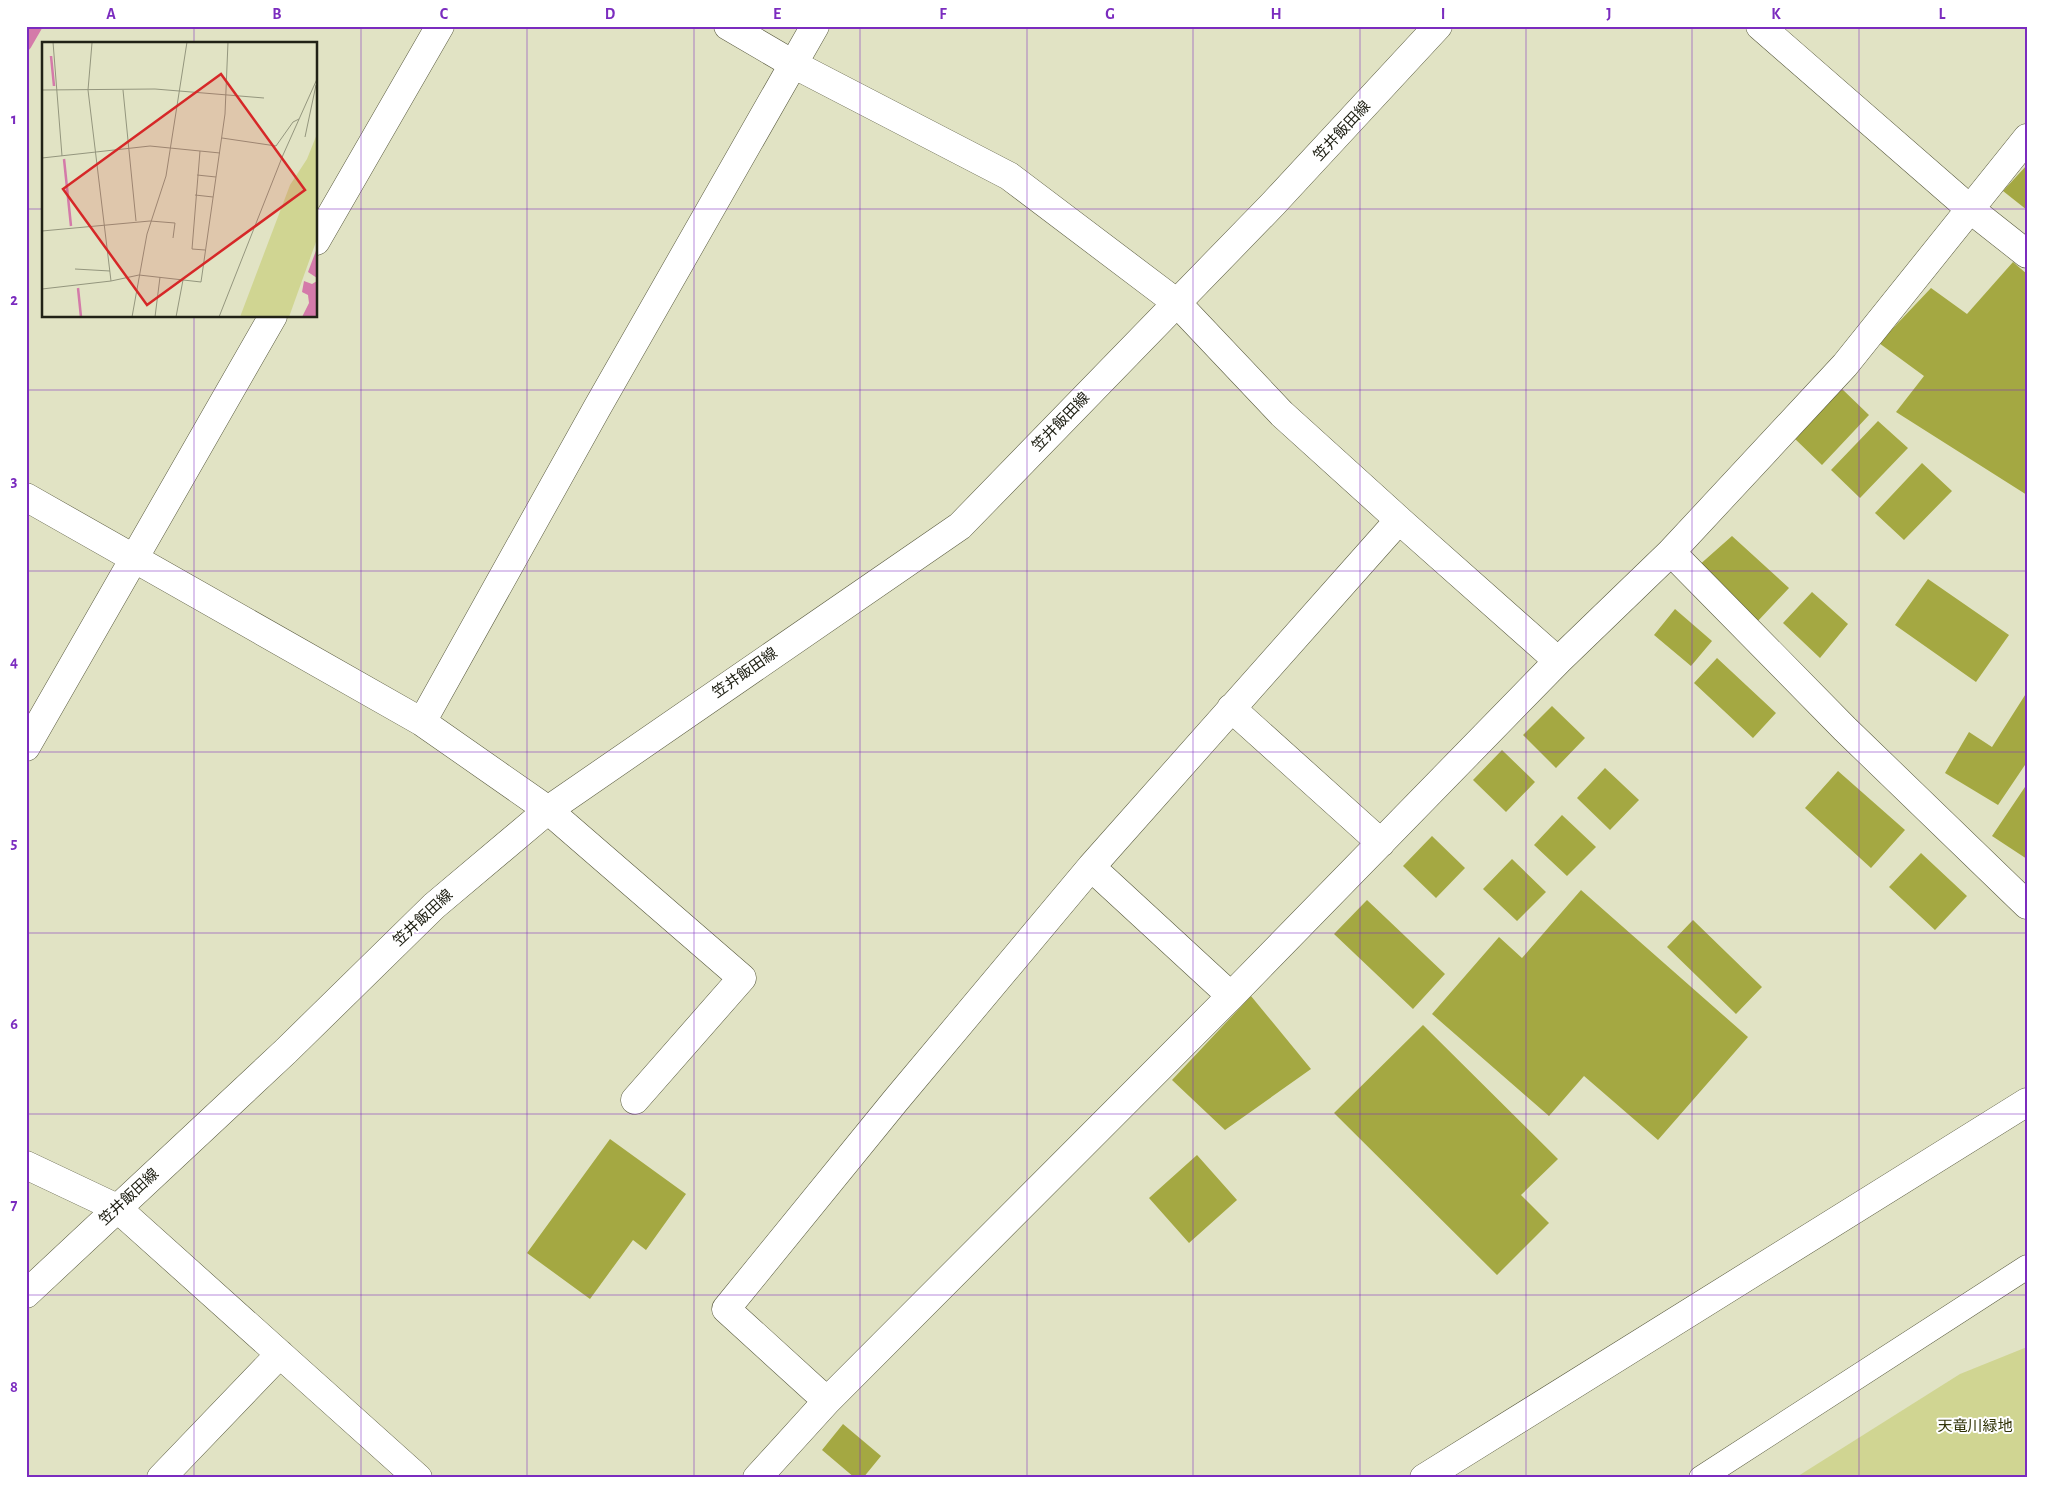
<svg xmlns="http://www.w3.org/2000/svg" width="2053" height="1504" font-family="'Alegreya Sans','Noto Sans JP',sans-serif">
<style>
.green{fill:#d0d592}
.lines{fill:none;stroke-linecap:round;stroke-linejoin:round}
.stream{stroke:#d47aa9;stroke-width:11}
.building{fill:#a4a842}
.lane-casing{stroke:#595a3f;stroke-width:25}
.street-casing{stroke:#595a3f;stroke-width:29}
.secondary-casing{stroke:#595a3f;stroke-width:29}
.lane{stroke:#fff;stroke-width:24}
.street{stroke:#fff;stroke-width:28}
.secondary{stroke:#fff;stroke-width:28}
.grid{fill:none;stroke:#7b2cbf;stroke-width:1;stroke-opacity:0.55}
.labels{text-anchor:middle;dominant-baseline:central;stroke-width:4;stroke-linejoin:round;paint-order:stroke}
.street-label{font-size:15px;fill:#212216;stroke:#fff}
.park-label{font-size:15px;fill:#323408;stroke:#fff}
.inset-river{fill:none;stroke:#d47aa9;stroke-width:2.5}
.inset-road{fill:none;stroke:#94967e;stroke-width:1}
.view{fill:#d62828;fill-opacity:0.15;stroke:#d62828;stroke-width:2.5}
.inset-edge{fill:none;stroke:#212216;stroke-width:2.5}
.neatline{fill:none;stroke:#7b2cbf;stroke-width:2}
.grid-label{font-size:16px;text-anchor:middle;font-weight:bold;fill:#7b2cbf}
</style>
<rect width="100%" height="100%" fill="#e1e3c4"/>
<path class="green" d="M 2027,1347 L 2027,1478 L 1795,1478 L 1960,1374 Z"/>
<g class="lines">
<path class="stream" d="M 26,45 L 37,26"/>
</g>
<path class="building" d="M 2027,165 L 2027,210 L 2003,191 Z
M 2013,262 L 2027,274 L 2027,495 L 1896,412 L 1924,376 L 1879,343 L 1931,288 L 1967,314 Z
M 1840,387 L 1869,415 L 1822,465 L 1793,437 Z
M 1878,421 L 1908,448 L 1860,498 L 1831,470 Z
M 1922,463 L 1952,491 L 1904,540 L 1875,513 Z
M 1732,536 L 1789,588 L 1756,623 L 1697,567 Z
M 1928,579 L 2009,635 L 1976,682 L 1895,625 Z
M 1812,592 L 1848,624 L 1820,658 L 1783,623 Z
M 1675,609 L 1712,641 L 1691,666 L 1654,635 Z
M 1717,658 L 1776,713 L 1753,738 L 1694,683 Z
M 2027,692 L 2027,762 L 1998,805 L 1945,773 L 1969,732 L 1992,747 Z
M 1552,706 L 1585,738 L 1556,768 L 1523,735 Z
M 1502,750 L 1535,782 L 1506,812 L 1473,780 Z
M 1605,768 L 1639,800 L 1610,830 L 1577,798 Z
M 1838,771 L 1905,830 L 1871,868 L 1805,808 Z
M 2027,784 L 2027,859 L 1992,836 Z
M 1562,815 L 1596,847 L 1567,876 L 1534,845 Z
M 1432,836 L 1465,868 L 1436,898 L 1403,866 Z
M 1921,853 L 1967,896 L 1935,930 L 1889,887 Z
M 1512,859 L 1546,892 L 1517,921 L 1483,889 Z
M 1581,890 L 1748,1037 L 1658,1140 L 1584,1076 L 1549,1116 L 1432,1014 L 1499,937 L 1522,958 Z
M 1367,900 L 1445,974 L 1413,1009 L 1334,934 Z
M 1693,920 L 1762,987 L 1736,1014 L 1667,947 Z
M 1251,996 L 1311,1069 L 1225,1130 L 1172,1080 Z
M 1423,1025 L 1558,1159 L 1521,1195 L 1549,1223 L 1497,1275 L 1334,1113 Z
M 610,1139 L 686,1194 L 646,1250 L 633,1240 L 590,1299 L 527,1253 Z
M 1197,1155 L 1237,1200 L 1189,1243 L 1149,1198 Z
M 843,1424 L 881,1456 L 863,1478 L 855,1478 L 822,1450 Z"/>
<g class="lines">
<defs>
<path id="lane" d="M 1701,1478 L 2027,1267"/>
<path id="street" d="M 728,26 L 793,64 L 1009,176 L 1177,303 L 1282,414 L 1399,520
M 1760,26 L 1970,209 L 2027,254
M 316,241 L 440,26
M 26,497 L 422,722 L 548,810 L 742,978 L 635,1100
M 1671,552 L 1845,729 L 2027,905
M 1231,708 L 1381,843
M 422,722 L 597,408 L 815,26
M 26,747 L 273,316
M 1091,867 L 1231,996
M 26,1165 L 117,1208 L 418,1478
M 827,1401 L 726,1309 L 896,1100 L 1091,867 L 1399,520 L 1558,661
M 161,1478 L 280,1354
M 757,1478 L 827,1401 L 1231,996 L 1558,661 L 1671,552 L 1845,365 L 2027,138"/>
<path id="secondary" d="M 26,1294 L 286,1051 L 434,906 L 548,810 L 960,526 L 1273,204 L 1438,26
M 1424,1478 L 2027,1102"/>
</defs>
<use href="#lane" class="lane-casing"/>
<use href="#street" class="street-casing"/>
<use href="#secondary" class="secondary-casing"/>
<use href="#lane" class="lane"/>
<use href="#street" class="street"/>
<use href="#secondary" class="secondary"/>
</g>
<path class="grid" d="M 194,26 L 194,44M 361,26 L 361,1478M 527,26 L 527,1478M 694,26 L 694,1478M 860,26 L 860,1478M 1027,26 L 1027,1478M 1193,26 L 1193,1478M 1360,26 L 1360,1478M 1526,26 L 1526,1478M 1692,26 L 1692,1478M 1859,26 L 1859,1478M 26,209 L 44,209M 316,209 L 2027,209M 194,316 L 194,1478M 26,390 L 2027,390M 26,571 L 2027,571M 26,752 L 2027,752M 26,933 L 2027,933M 26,1114 L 2027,1114M 26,1295 L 2027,1295"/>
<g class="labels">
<g class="street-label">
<text transform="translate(1342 131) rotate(-47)">笠井飯田線</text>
<text transform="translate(1061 422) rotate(-46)">笠井飯田線</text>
<text transform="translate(745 673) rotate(-35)">笠井飯田線</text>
<text transform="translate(423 918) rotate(-43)">笠井飯田線</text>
<text transform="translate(129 1197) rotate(-43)">笠井飯田線</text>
</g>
<g class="park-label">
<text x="1975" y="1426">天竜川緑地</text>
</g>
</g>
<g transform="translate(42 42)">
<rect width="275" height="275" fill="#e1e3c4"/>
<path d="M 275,92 L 275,197 L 247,275 L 198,275 L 248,143 L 265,117 Z" fill="#d0d592"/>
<path d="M 275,206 L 275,236 L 266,230 ZM 262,239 L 270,242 L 275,239 L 275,275 L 260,275 L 267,261 L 266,253 L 260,250 Z" fill="#d47aa9"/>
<path class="inset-river" d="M 9,14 L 12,44M 22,117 L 29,184M 36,246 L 39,275"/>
<path class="inset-road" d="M 11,0 L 20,114M 20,0 L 71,0M 50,1 L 46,48 L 69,239 L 97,233 L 159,240 L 183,72 L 186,0M 0,48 L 113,47 L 222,56M 81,48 L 94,179M 263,95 L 274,43M 180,96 L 234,104 L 251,80 L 257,77M 0,116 L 108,104 L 158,109M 155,133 L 174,135M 153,153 L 171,155M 0,189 L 108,179 L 133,181 L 131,196M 163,208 L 150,207 L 158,109 L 178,111M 33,227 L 68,229M 0,247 L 69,239M 90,275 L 105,192 L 124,134 L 145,0M 113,275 L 118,235M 134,275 L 141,238M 177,275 L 241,113 L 275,37"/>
<path class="view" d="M 179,32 L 263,148 L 105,263 L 21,147 Z"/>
<rect width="275" height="275" class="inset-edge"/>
</g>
<rect width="2053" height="1504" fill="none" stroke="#ffffff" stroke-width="55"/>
<rect x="28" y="28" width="1998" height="1448" class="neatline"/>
<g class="grid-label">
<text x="111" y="19">A</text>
<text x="277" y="19">B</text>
<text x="444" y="19">C</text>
<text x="610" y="19">D</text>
<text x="777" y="19">E</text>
<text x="943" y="19">F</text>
<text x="1110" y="19">G</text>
<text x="1276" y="19">H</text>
<text x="1443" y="19">I</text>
<text x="1609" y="19">J</text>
<text x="1776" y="19">K</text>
<text x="1942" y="19">L</text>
<text x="14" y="124">1</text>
<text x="14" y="305">2</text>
<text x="14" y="486">3</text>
<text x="14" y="667">4</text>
<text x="14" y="848">5</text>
<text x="14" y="1029">6</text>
<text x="14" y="1210">7</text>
<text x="14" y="1392">8</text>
</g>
</svg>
